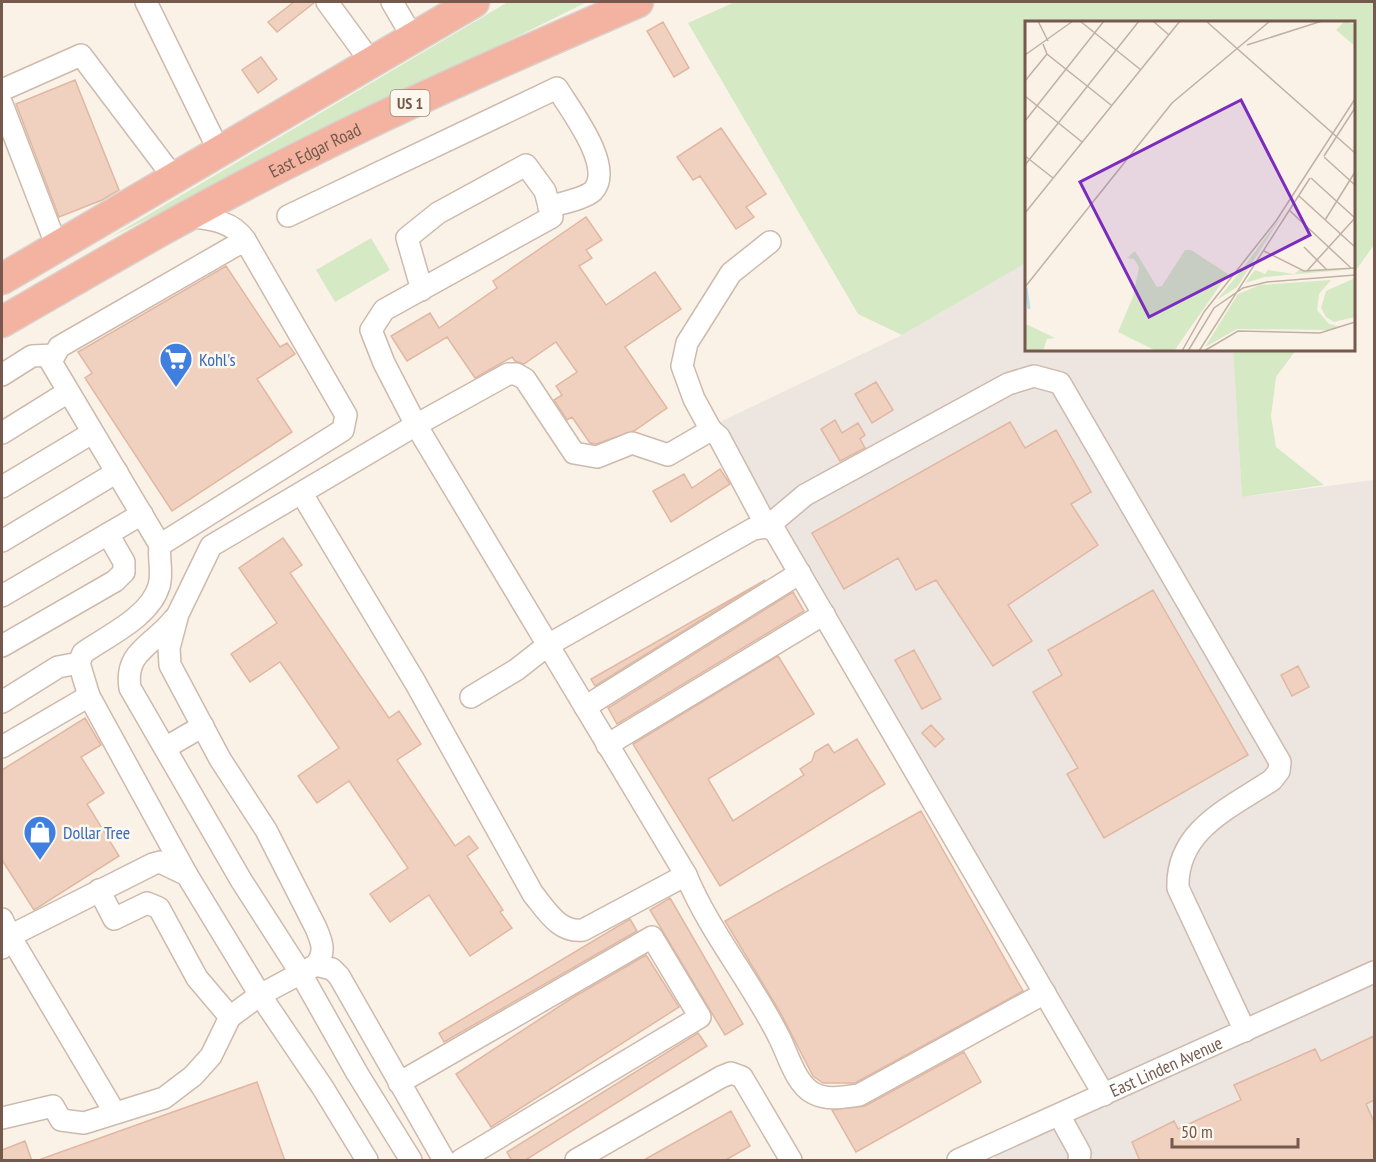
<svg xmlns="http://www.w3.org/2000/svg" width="1376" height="1162" font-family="'PT Sans Narrow',sans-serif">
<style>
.industrial{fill:#ece5e0}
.green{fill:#d5e9c5}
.building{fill:#f0d1bf;stroke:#e1b7a1;stroke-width:1.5}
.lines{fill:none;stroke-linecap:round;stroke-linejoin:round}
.minor-casing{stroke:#cdbaad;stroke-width:24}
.highway-casing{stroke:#d8d1cd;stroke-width:33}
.minor{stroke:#fff;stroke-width:21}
.highway{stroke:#f3b3a0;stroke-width:30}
.labels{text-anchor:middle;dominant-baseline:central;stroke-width:5;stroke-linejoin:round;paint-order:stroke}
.shield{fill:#fef7ed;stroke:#9d887c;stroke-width:1.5}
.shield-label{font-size:16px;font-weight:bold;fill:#74594c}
.street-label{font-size:18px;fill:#74594c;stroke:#fef7ed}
.shop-label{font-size:18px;fill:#366cbe;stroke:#fef7ed;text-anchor:start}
.inset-river{fill:none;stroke:#bce0e4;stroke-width:3}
.inset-road{fill:none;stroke:#c1b0a4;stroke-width:1.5}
.view{fill:#7b2cbf;fill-opacity:0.15;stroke:#7b2cbf;stroke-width:3}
.inset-edge{fill:none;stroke:#74594c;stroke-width:3}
</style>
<rect width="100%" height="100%" fill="#fbf2e7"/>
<path class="industrial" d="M 1026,263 L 1026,350 L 1233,350 L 1242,497 L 1374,480 L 1374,1160 L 996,1160 L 989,1145 L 1113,1087 L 800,550 L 769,514 L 714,425 L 902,335 Z"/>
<path class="green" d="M 508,2 L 587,2 L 109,238 Z
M 735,2 L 1374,2 L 1374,245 L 1354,273 L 1354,22 L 1026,22 L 1026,263 L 902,335 L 858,314 L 688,23 Z
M 371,238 L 390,270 L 335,302 L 316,270 Z
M 1233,350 L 1296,350 L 1276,377 L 1271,416 L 1276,447 L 1324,485 L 1242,497 Z"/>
<path class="building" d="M 294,2 L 315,2 L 277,32 L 268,22 Z
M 663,22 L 689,68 L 674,77 L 647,31 Z
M 261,57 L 277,79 L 258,93 L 242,70 Z
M 75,80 L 119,190 L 102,200 L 59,217 L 16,104 Z
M 721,128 L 766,194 L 746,207 L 754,217 L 736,229 L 700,176 L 693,180 L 677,157 Z
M 586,217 L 602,240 L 586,250 L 592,258 L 579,266 L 606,305 L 655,272 L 681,309 L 625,347 L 667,408 L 634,431 L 596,444 L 590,443 L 572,417 L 567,420 L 554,400 L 562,395 L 556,386 L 577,372 L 556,342 L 524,364 L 515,361 L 512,357 L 475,378 L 447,337 L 407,361 L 391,336 L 430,313 L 439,328 L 497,288 L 493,281 Z
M 226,266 L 280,347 L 287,343 L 295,354 L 257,379 L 292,432 L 172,511 L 85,378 L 92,373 L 78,352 Z
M 876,382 L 893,410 L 872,423 L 855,394 Z
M 835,420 L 842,433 L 858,423 L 865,435 L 860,439 L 865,448 L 840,461 L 821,429 Z
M 1010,422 L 1025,448 L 1056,430 L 1091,492 L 1071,504 L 1098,545 L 1008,605 L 1032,641 L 993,666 L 936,580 L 916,590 L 898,558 L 844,589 L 812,533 Z
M 720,469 L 730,484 L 671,522 L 653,491 L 684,474 L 692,488 Z
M 283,538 L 302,565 L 290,573 L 389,718 L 399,711 L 421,744 L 397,760 L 455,846 L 469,836 L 478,848 L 467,856 L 503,910 L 500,912 L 512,928 L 470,956 L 429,895 L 390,922 L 370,894 L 408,868 L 349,781 L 317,803 L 298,776 L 339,748 L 280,662 L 250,682 L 231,654 L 277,623 L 239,568 Z
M 765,580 L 595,686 L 591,679 Z
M 1153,590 L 1248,755 L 1104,838 L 1067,774 L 1078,768 L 1033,692 L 1062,675 L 1048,650 Z
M 793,592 L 804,611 L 617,724 L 608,708 Z
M 914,650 L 941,699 L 922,709 L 895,660 Z
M 778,656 L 814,714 L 708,779 L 733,821 L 804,775 L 800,769 L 812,761 L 815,752 L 828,744 L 834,753 L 857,739 L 885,784 L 720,886 L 633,744 Z
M 1298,666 L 1309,687 L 1292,696 L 1281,675 Z
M 85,718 L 101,745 L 81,757 L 104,793 L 87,804 L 119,856 L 34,910 L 2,860 L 2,770 Z
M 931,725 L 944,739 L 935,747 L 922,733 Z
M 921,811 L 1023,991 L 855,1083 L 823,1083 L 813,1076 L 780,1012 L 725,921 Z
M 670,898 L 743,1024 L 725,1035 L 650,910 Z
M 630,919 L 637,931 L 444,1042 L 439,1033 Z
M 646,955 L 679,1007 L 491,1127 L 456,1074 L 572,998 Z
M 698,1033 L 707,1046 L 524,1161 L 512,1161 L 507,1152 Z
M 1374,1036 L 1374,1100 L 1366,1104 L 1374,1122 L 1374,1161 L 1140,1161 L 1132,1142 L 1174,1121 L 1178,1129 L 1241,1100 L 1234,1085 L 1315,1049 L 1321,1061 Z
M 964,1052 L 981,1082 L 856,1152 L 832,1110 L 865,1106 Z
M 257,1082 L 285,1161 L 41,1161 L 41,1159 Z
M 731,1111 L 750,1146 L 724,1161 L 642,1161 Z
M 25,1141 L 32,1161 L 2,1161 L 2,1150 Z"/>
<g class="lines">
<defs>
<g id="minor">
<path d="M 146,2 L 219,151"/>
<path d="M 327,2 L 371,62"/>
<path d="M 392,2 L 413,38"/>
<path d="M 2,90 L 81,55 L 174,178"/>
<path d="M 2,104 L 57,247"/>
<path d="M 187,216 C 208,219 232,220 245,240"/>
<path d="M 288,216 L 557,88 C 571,111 615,167 593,191 C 584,199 561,203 549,207"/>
<path d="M 422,290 L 407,238 L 438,213 L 526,165 L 545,191 L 552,217 L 384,310 L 371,330 L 384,363 L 416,425 L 508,374 L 516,374 L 525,379 L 574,453 L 597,457 L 632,443 L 668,455 L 711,430 L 719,437 L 767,527 L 805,495 L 1008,384 L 1034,376 L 1060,383 L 1280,762 L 1279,771 L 1272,780 C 1230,808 1176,830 1178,888 L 1245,1031"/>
<path d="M 2,375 L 32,356 L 54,355"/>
<path d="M 711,430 L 694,399 L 682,366 L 687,343 L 731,273 L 770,242"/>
<path d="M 2,433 L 68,392"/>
<path d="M 2,487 L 92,433"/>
<path d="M 302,494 L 415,682 L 533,894 C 547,911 559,933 583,930 L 686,875 L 548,645 L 516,670 L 471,697"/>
<path d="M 2,541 L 117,472"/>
<path d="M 2,596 L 142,514"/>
<path d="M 174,619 C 154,645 124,651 130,688 L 241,880 L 300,972 L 357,1073 L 411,1160"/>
<path d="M 2,646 L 115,581 L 124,572 L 124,562 L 108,534"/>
<path d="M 89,696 L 79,663 L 83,653 C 107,636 150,617 159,586 C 163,573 158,558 160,545 L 343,430 L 346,415 L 245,240 L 59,347 L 51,362 L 160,545"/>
<path d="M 2,702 L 58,667 L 79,663"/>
<path d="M 585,707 L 800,573"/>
<path d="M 607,745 L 824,614"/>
<path d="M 2,747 L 89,696 L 187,875"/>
<path d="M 165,748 L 203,726"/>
<path d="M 686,875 C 710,933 752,982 780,1039 C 788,1055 796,1084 813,1093 C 828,1101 843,1097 859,1095 L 1045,993"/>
<path d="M 99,890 L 114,919 L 147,903 L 159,908 L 197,978 L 230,1017"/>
<path d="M 2,919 L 10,936 L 153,864 L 160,862 L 187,875 L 260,995 L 323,1088 L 367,1160"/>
<path d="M 2,948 L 10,936 L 115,1113"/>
<path d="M 316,965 L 332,969 L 339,976 L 444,1160"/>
<path d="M 399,1083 L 652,937 L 700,1017 L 461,1160"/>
<path d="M 1059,1115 L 1080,1153 L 1079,1160"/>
<path d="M 2,1118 L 53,1106 L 61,1120 L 84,1123 L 164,1098 L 193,1076 L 211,1056 L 230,1017 L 260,995 L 316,965 C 326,952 322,942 316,928 L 266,830 L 220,759 L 170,665 L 169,648 L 178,614 L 211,546 L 416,425 L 548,645 L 753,529 L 767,527 L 775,531 L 1104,1095"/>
<path d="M 576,1160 L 721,1077 L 731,1073 L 742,1077 L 791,1160"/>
<path id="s1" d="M 958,1160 L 1374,972"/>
</g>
<g id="highway">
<path d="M 2,279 L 474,2"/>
<path id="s2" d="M 2,322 C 99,266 195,209 296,159 C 408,102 523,52 638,2"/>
</g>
</defs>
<use href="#minor" class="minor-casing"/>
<use href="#highway" class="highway-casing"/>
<use href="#minor" class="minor"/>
<use href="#highway" class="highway"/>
</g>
<defs>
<symbol id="supermarket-pin" viewBox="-11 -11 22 30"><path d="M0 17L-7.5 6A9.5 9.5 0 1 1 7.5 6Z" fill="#3f7fe0" stroke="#fef7ed"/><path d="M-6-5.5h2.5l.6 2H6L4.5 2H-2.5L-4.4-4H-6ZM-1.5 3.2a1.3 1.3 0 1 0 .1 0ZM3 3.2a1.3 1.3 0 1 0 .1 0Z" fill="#fff"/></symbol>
<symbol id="shop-pin" viewBox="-11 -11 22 30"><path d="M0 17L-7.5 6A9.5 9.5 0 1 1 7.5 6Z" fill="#3f7fe0" stroke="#fef7ed"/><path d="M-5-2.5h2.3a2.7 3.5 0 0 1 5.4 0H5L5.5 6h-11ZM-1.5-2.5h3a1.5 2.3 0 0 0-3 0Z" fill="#fff"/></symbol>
</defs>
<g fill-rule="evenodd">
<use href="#supermarket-pin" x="157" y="340" width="38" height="52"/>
<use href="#shop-pin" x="21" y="813" width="38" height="52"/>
</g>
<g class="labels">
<rect class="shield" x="390.5" y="90" width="39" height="26" rx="4.5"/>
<g class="shield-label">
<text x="410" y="103">US 1</text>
</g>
<g class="street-label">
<text stroke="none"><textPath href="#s2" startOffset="357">East Edgar Road</textPath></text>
<text stroke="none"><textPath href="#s1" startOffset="228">East Linden Avenue</textPath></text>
</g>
<g class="shop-label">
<text x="199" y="359">Kohl's</text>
<text x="63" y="832">Dollar Tree</text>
</g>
</g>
<g transform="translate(1025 21)">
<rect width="330" height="330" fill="#fbf2e7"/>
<path d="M 320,0 L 330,4 L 330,25 L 311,9 ZM 258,193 L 212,266 L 192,279 L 218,247 ZM 160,229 L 166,229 L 203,253 L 149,330 L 131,330 L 93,311 L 108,276 L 114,246 L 109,238 L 102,237 L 110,230 L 132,266 L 137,265 ZM 330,248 L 240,256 L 220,262 L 230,249 L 240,253 L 243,249 L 269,253 L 274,249 ZM 330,257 L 330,296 L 309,301 L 301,296 L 296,287 L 301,270 ZM 306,259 L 294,273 L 292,289 L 304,303 L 316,306 L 303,309 L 212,308 L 180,326 L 213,273 L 235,264 ZM 0,304 L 1,303 L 30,317 L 22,318 L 18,330 L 0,330 Z" fill="#d5e9c5"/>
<path class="inset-river" d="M 1,267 L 4,288"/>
<path class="inset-road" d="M 13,0 L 23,20M 55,0 L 116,49M 128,0 L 144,14M 181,0 L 330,132M 18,23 L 22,33 L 86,84M 222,24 L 297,0M 0,34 L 48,0M 0,60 L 22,33M 0,75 L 57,121M 0,100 L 79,0M 0,135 L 28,157M 299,135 L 330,87M 299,136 L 330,164M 0,144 L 114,0M 274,175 L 330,226M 264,189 L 326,247M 0,192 L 155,0M 300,199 L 330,151M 279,226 L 302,249M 239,230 L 279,250 L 330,247M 282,250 L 330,197 L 286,157M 0,266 L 147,82 L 245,0M 157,330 L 179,291 L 251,200 L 330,78M 163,330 L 189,287 L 218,267 L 242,261 L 330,254M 174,330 L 285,157M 179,330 L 213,310 L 295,312 L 330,301"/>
<path class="view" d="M 216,79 L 285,214 L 124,296 L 55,161 Z"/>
<rect width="330" height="330" class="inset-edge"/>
</g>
<rect width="1376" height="1162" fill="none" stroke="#74594c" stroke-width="6"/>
<path d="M1172 1138v9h126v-9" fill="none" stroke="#74594c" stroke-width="3"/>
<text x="1181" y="1138" font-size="18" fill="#74594c" stroke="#fef7ed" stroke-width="4.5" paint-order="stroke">50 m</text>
</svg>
